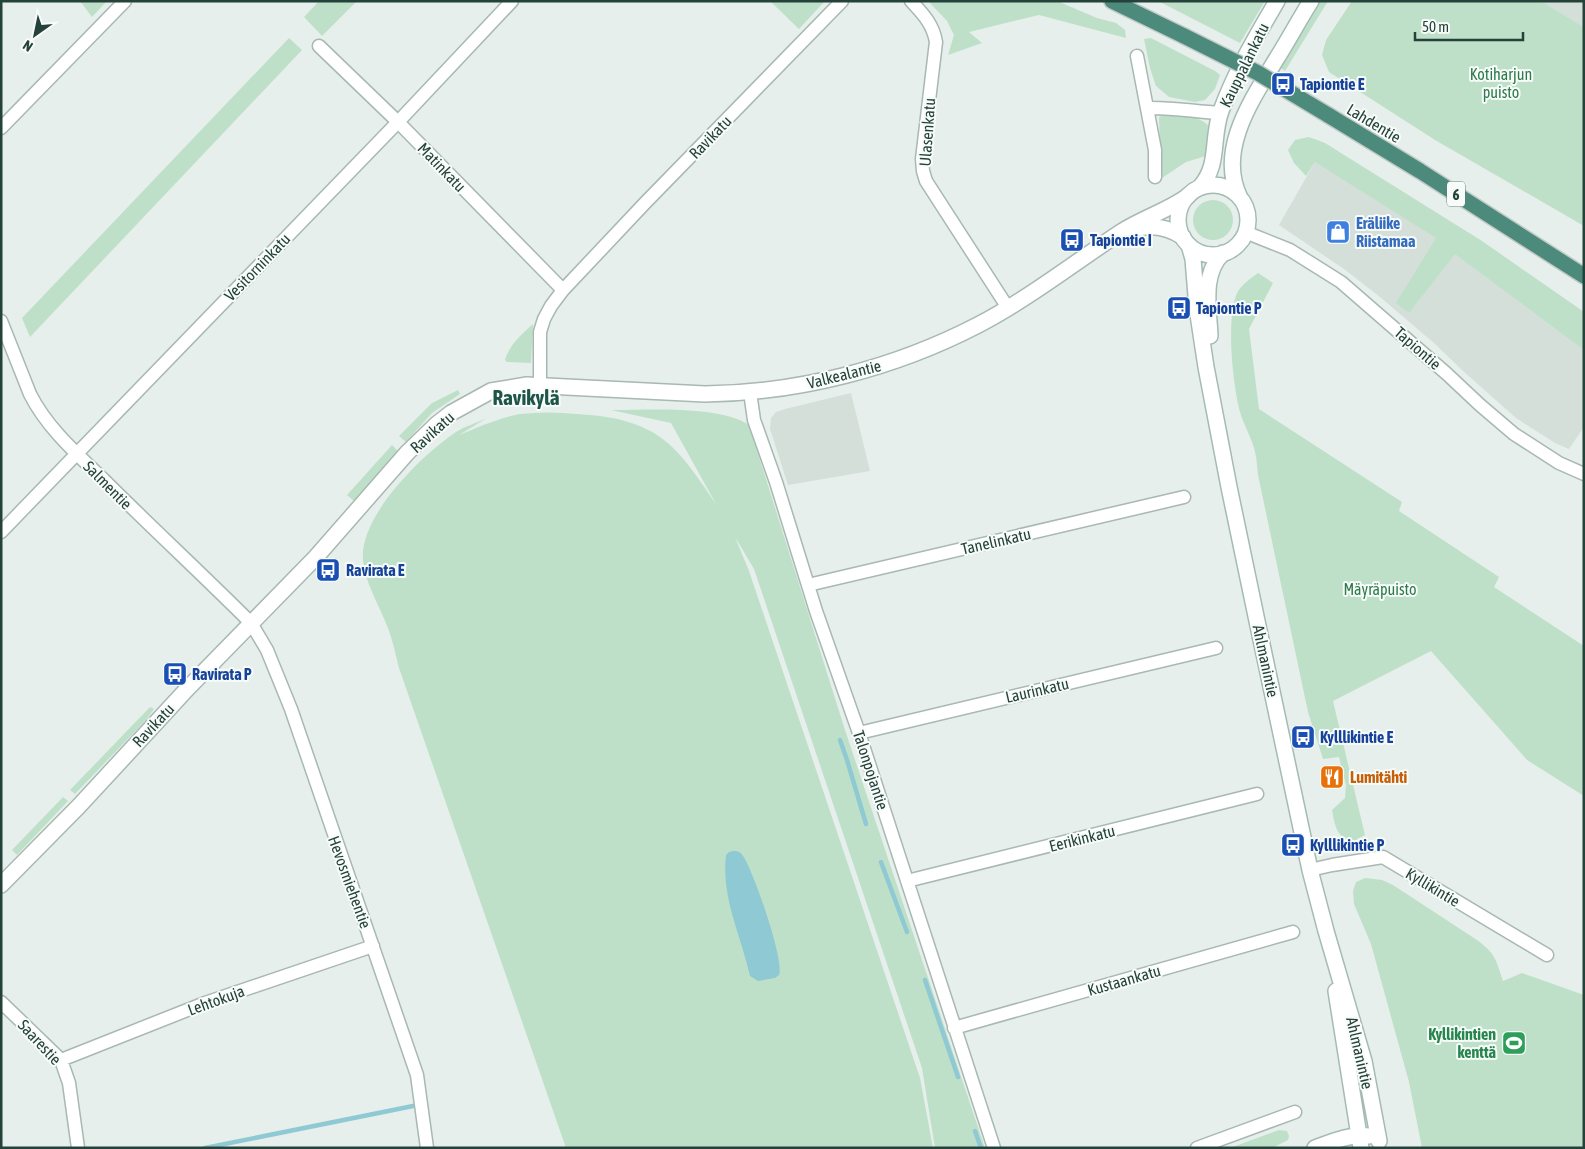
<svg xmlns="http://www.w3.org/2000/svg" width="1585" height="1149" font-family="'Asap Condensed',sans-serif">
<style>
.built{fill:#d4dfda}
.green{fill:#bfe0c8}
.water{fill:#8ec9d4}
.lines{fill:none;stroke-linecap:round;stroke-linejoin:round}
.stream{stroke:#8ec9d4;stroke-width:4.5}
.minor-casing{stroke:#a8b8b2;stroke-width:15}
.tertiary-casing{stroke:#a8b8b2;stroke-width:18}
.secondary-casing{stroke:#a4bbb3;stroke-width:18}
.trunk-casing{stroke:#c2cac8;stroke-width:18}
.minor{stroke:#fff;stroke-width:12}
.tertiary{stroke:#fff;stroke-width:15}
.secondary{stroke:#fff;stroke-width:15}
.trunk{stroke:#4c8a7c;stroke-width:15}
.trunk-bridge-casing{stroke:#c2cac8;stroke-width:18;stroke-linecap:butt}
.trunk-bridge{stroke:#4c8a7c;stroke-width:15}
.labels{text-anchor:middle;dominant-baseline:central;stroke-width:4;stroke-linejoin:round;paint-order:stroke}
.shield{fill:#f7fbf9;stroke:#637a73;stroke-width:1}
.shield-label{font-size:15px;font-weight:bold;fill:#24423a}
.street-label{font-size:16px;fill:#24423a;stroke:#f7fbf9}
.park-label{font-size:16px;fill:#2d7a4b;stroke:#f7fbf9}
.transit-label{font-size:16px;font-weight:bold;fill:#164399;stroke:#f7fbf9;text-anchor:start}
.shop-label{font-size:16px;font-weight:bold;fill:#366cbe;stroke:#f7fbf9;text-anchor:start}
.food-label{font-size:16px;font-weight:bold;fill:#c56008;stroke:#f7fbf9;text-anchor:start}
.leisure-label{font-size:16px;font-weight:bold;fill:#27864d;stroke:#f7fbf9;text-anchor:end}
.district-label{font-size:21px;font-weight:bold;fill:#1f5548;stroke:#f7fbf9}
</style>
<rect width="100%" height="100%" fill="#e6efeb"/>
<path class="built" d="M 1541,1 L 1584,1 L 1584,27 Z
M 1315,162 L 1411,216 L 1584,340 L 1584,427 L 1569,449 L 1555,443 L 1516,418 L 1463,371 L 1434,343 L 1380,297 L 1344,269 L 1279,225 Z
M 851,393 L 870,471 L 788,485 L 770,429 L 771,418 L 776,412 L 785,409 Z"/>
<path class="green" d="M 80,1 L 107,1 L 92,17 Z
M 319,1 L 357,1 L 322,36 L 304,17 Z
M 770,1 L 825,1 L 799,29 Z
M 928,1 L 1057,1 L 1097,18 L 1116,23 L 1125,30 L 1126,38 L 1039,15 L 969,32 L 982,43 L 948,55 L 954,35 L 947,21 Z
M 1158,1 L 1265,1 L 1240,43 Z
M 1319,1 L 1328,1 L 1285,71 L 1279,67 Z
M 1352,1 L 1541,1 L 1584,27 L 1584,226 L 1435,140 L 1329,72 L 1322,55 L 1326,40 Z
M 289,38 L 302,50 L 30,337 L 22,318 Z
M 1151,38 L 1215,71 L 1220,75 L 1215,89 L 1205,100 L 1195,102 L 1169,97 L 1156,86 L 1150,68 L 1144,39 Z
M 1168,112 C 1182,114 1198,116 1208,125 L 1206,156 L 1186,162 L 1162,178 C 1162,158 1159,137 1159,117 Z
M 1309,137 L 1325,143 L 1482,241 L 1584,312 L 1584,350 L 1455,254 L 1409,313 L 1396,303 L 1436,238 L 1315,162 L 1306,176 L 1294,163 L 1288,150 L 1295,140 Z
M1193 220a20 20 0 1 1 40 0a20 20 0 1 1-40 0Z
M 1258,273 L 1273,283 L 1249,329 L 1259,409 L 1402,502 L 1399,511 L 1499,577 L 1494,587 L 1584,646 L 1584,796 L 1527,760 L 1431,651 L 1333,701 L 1365,835 L 1352,842 C 1336,836 1335,826 1332,810 L 1345,798 L 1346,785 L 1339,757 L 1323,759 L 1308,712 L 1258,475 C 1257,467 1257,459 1255,452 C 1252,438 1244,426 1240,412 C 1233,386 1225,316 1238,291 C 1243,284 1251,278 1258,273 Z
M 533,324 L 531,363 L 507,362 L 505,360 C 509,345 522,334 533,324 Z
M 458,390 L 460,394 L 432,413 L 406,442 L 399,436 L 432,403 Z
M 611,410 C 646,410 720,405 749,425 L 845,730 L 985,1148 L 935,1148 L 922,1068 L 754,569 L 735,537 L 749,571 L 920,1078 L 933,1148 L 566,1148 L 399,668 C 395,652 392,636 385,621 C 377,601 365,582 363,560 C 359,516 422,455 456,432 C 465,426 477,423 487,418 L 459,435 C 479,427 498,418 520,414 C 539,412 558,412 577,414 C 610,416 643,421 669,444 C 688,461 702,484 716,504 L 671,423 Z
M 392,445 L 398,451 L 354,501 L 347,495 Z
M 150,707 L 154,709 L 146,720 L 75,794 L 70,790 Z
M 63,797 L 68,801 L 17,855 L 12,850 Z
M 1365,878 L 1382,880 L 1393,885 L 1477,940 C 1496,954 1496,960 1503,981 L 1522,973 L 1584,995 L 1584,1148 L 1422,1148 L 1409,1082 L 1371,944 L 1354,904 L 1353,891 L 1356,882 Z
M 1279,1130 L 1287,1131 L 1289,1136 L 1288,1140 L 1272,1148 L 1230,1148 Z"/>
<path class="water" d="M 733,851 C 738,851 741,852 743,856 C 753,870 785,961 779,975 L 775,978 L 758,981 L 750,976 C 741,935 721,898 726,855 L 729,852 Z"/>
<g class="lines">
<path class="stream" d="M 840,740 L 847,760 L 866,824
M 881,862 L 907,932
M 925,980 L 958,1077
M 975,1131 L 981,1148
M 205,1148 L 413,1106"/>
<defs>
<path id="minor" d="M 911,1 C 923,14 933,24 936,42 L 922,159 L 923,171 L 926,181 L 1008,308
M 319,46 L 398,122 L 563,290
M 1137,56 L 1155,150 L 1155,177
M 1147,108 C 1172,107 1196,112 1220,113
M 1,128 L 125,1
M 1245,232 L 1290,250 L 1341,282 L 1447,374 L 1480,405 L 1514,434 L 1559,463 L 1584,474
M 1,321 L 30,394 C 47,428 77,454 104,480 C 152,528 203,575 251,623 L 267,650 L 291,709 L 417,1075 L 427,1148
M 540,385 L 540,332 L 544,319 L 551,306 L 563,290 L 645,203 L 842,1
M 750,392 L 754,420 L 776,482 L 816,611 L 859,733 L 994,1148
M 1,532 L 398,122 L 512,1
M 808,585 L 1184,497
M 859,733 L 1216,648
M 1310,870 L 1332,865 L 1383,857 L 1547,955
M 907,881 L 1257,794
M 1,1002 L 61,1060 L 69,1083 L 78,1148
M 954,1028 L 1293,932
M 61,1060 L 205,1003 L 373,946
M 1197,1148 L 1295,1112"/>
<path id="tertiary" d="M 1134,229 C 1152,224 1168,227 1183,237
M 1,885 L 79,806 L 188,688 L 316,557 L 407,453 L 437,424 L 451,413 L 491,391 L 527,385 L 705,394 C 799,393 895,368 978,325 C 1028,299 1074,263 1121,232 C 1143,218 1167,211 1188,196"/>
<path id="secondary" d="M1178 220a35 35 0 1 1 70 0a35 35 0 1 1-70 0Z
M 1200,187 C 1220,165 1211,138 1221,111 C 1235,72 1256,37 1277,1
M 1240,198 C 1216,150 1253,98 1277,58 C 1289,39 1299,20 1311,1
M 1189,245 L 1193,259 L 1197,308 L 1206,367 L 1229,487 L 1257,621 L 1310,870 L 1326,931 L 1364,1061 L 1379,1141
M 1210,336 C 1209,309 1201,274 1223,253
M 1336,991 L 1361,1148
M 1315,1148 C 1331,1142 1352,1133 1369,1136"/>
<path id="trunk" d="M 1112,1 L 1184,36
M 1328,115 L 1420,171 L 1584,276"/>
</defs>
<use href="#minor" class="minor-casing"/>
<use href="#tertiary" class="tertiary-casing"/>
<use href="#secondary" class="secondary-casing"/>
<use href="#trunk" class="trunk-casing"/>
<use href="#minor" class="minor"/>
<use href="#tertiary" class="tertiary"/>
<use href="#secondary" class="secondary"/>
<use href="#trunk" class="trunk"/>
<defs>
<path id="trunk-bridge" d="M 1184,36 L 1258,73 L 1328,115"/>
</defs>
<use href="#trunk-bridge" class="trunk-bridge-casing"/>
<use href="#trunk-bridge" class="trunk-bridge"/>
</g>
<defs>
<symbol id="bus-square" viewBox="-11 -11 22 22"><rect x="-9" y="-9" width="18" height="18" rx="4" fill="#1a4fb4" stroke="#f7fbf9"/><path d="M-5-6H5V4H4V6H2V4H-2V6H-4V4H-5ZM-3.5-4V0h7V-4ZM-3.5 1.2v1.5H-2V1.2ZM2 1.2v1.5H3.5V1.2Z" fill="#fff"/></symbol>
<symbol id="shop-square" viewBox="-11 -11 22 22"><rect x="-9" y="-9" width="18" height="18" rx="4" fill="#3f7fe0" stroke="#f7fbf9"/><path d="M-5-2.5h2.3a2.7 3.5 0 0 1 5.4 0H5L5.5 6h-11ZM-1.5-2.5h3a1.5 2.3 0 0 0-3 0Z" fill="#fff"/></symbol>
<symbol id="restaurant-square" viewBox="-11 -11 22 22"><rect x="-9" y="-9" width="18" height="18" rx="4" fill="#e8710a" stroke="#f7fbf9"/><path d="M-5-6h1v4h1v-4h1v4h1v-4h1v5L-1.5 .5V6h-2V.5L-5-1ZM5-6V6H3V1.5H1.5Q1.5-4 5-6Z" fill="#fff"/></symbol>
<symbol id="stadium-square" viewBox="-11 -11 22 22"><rect x="-9" y="-9" width="18" height="18" rx="4" fill="#2e9e5b" stroke="#f7fbf9"/><path d="M0-5a6.5 5 0 1 0 0 10a6.5 5 0 1 0 0-10ZM-3.5-1.8h7v3.6h-7Z" fill="#fff"/></symbol>
</defs>
<g fill-rule="evenodd">
<use href="#bus-square" x="1269" y="70" width="28" height="28"/>
<use href="#shop-square" x="1324" y="218" width="28" height="28"/>
<use href="#bus-square" x="1058" y="226" width="28" height="28"/>
<use href="#bus-square" x="1165" y="294" width="28" height="28"/>
<use href="#bus-square" x="314" y="556" width="28" height="28"/>
<use href="#bus-square" x="161" y="660" width="28" height="28"/>
<use href="#bus-square" x="1289" y="723" width="28" height="28"/>
<use href="#restaurant-square" x="1318" y="763" width="28" height="28"/>
<use href="#bus-square" x="1279" y="831" width="28" height="28"/>
<use href="#stadium-square" x="1500" y="1029" width="28" height="28"/>
</g>
<g class="labels">
<rect class="shield" x="1447" y="181.5" width="18" height="25" rx="4"/>
<g class="shield-label">
<text x="1456" y="194">6</text>
</g>
<g class="street-label">
<text transform="translate(1244 65) rotate(-64)">Kauppalankatu</text>
<text transform="translate(1374 123) rotate(31)">Lahdentie</text>
<text transform="translate(927 132) rotate(-86)">Ulasenkatu</text>
<text transform="translate(710 137) rotate(-46)">Ravikatu</text>
<text transform="translate(442 167) rotate(46)">Matinkatu</text>
<text transform="translate(257 267) rotate(-46)">Vesitorninkatu</text>
<text transform="translate(1418 348) rotate(41)">Tapiontie</text>
<text transform="translate(844 374) rotate(-14)">Valkealantie</text>
<text transform="translate(432 432) rotate(-42)">Ravikatu</text>
<text transform="translate(108 485) rotate(45)">Salmentie</text>
<text transform="translate(996 541) rotate(-13)">Tanelinkatu</text>
<text transform="translate(1266 661) rotate(78)">Ahlmanintie</text>
<text transform="translate(1037 690) rotate(-13)">Laurinkatu</text>
<text transform="translate(153 725) rotate(-47)">Ravikatu</text>
<text transform="translate(871 770) rotate(72)">Talonpojantie</text>
<text transform="translate(1082 838) rotate(-14)">Eerikinkatu</text>
<text transform="translate(350 882) rotate(70)">Hevosmiehentie</text>
<text transform="translate(1433 887) rotate(31)">Kyllikintie</text>
<text transform="translate(1124 980) rotate(-16)">Kustaankatu</text>
<text transform="translate(216 1000) rotate(-20)">Lehtokuja</text>
<text transform="translate(40 1042) rotate(47)">Saarestie</text>
<text transform="translate(1360 1053) rotate(77)">Ahlmanintie</text>
</g>
<g class="park-label">
<text x="1501" y="74">Kotiharjun<tspan x="1501" dy="18">puisto</tspan></text>
<text x="1380" y="589">Mäyräpuisto</text>
</g>
<g class="transit-label">
<text x="1300" y="84">Tapiontie E</text>
<text x="1090" y="240">Tapiontie I</text>
<text x="1196" y="308">Tapiontie P</text>
<text x="346" y="570">Ravirata E</text>
<text x="192" y="674">Ravirata P</text>
<text x="1320" y="737">Kylllikintie E</text>
<text x="1310" y="845">Kylllikintie P</text>
</g>
<g class="shop-label">
<text x="1356" y="223">Eräliike<tspan x="1356" dy="18">Riistamaa</tspan></text>
</g>
<g class="food-label">
<text x="1350" y="777">Lumitähti</text>
</g>
<g class="leisure-label">
<text x="1496" y="1034">Kyllikintien<tspan x="1496" dy="18">kenttä</tspan></text>
</g>
<g class="district-label">
<text x="526" y="397">Ravikylä</text>
</g>
</g>
<rect width="1585" height="1149" fill="none" stroke="#24423a" stroke-width="5"/>
<g transform="translate(35 35) rotate(213)" stroke="#f7fbf9" stroke-width="4" paint-order="stroke">
<path d="M0-4L9 19L0 12L-9 19Z" fill="#24423a"/>
<text y="-8" font-size="14" font-weight="bold" text-anchor="middle" fill="#24423a">N</text>
</g>
<path d="M1415 32v8h108v-8" fill="none" stroke="#24423a" stroke-width="2.5"/>
<text x="1422" y="32" font-size="15" fill="#24423a" stroke="#f7fbf9" stroke-width="4" paint-order="stroke">50 m</text>
</svg>
